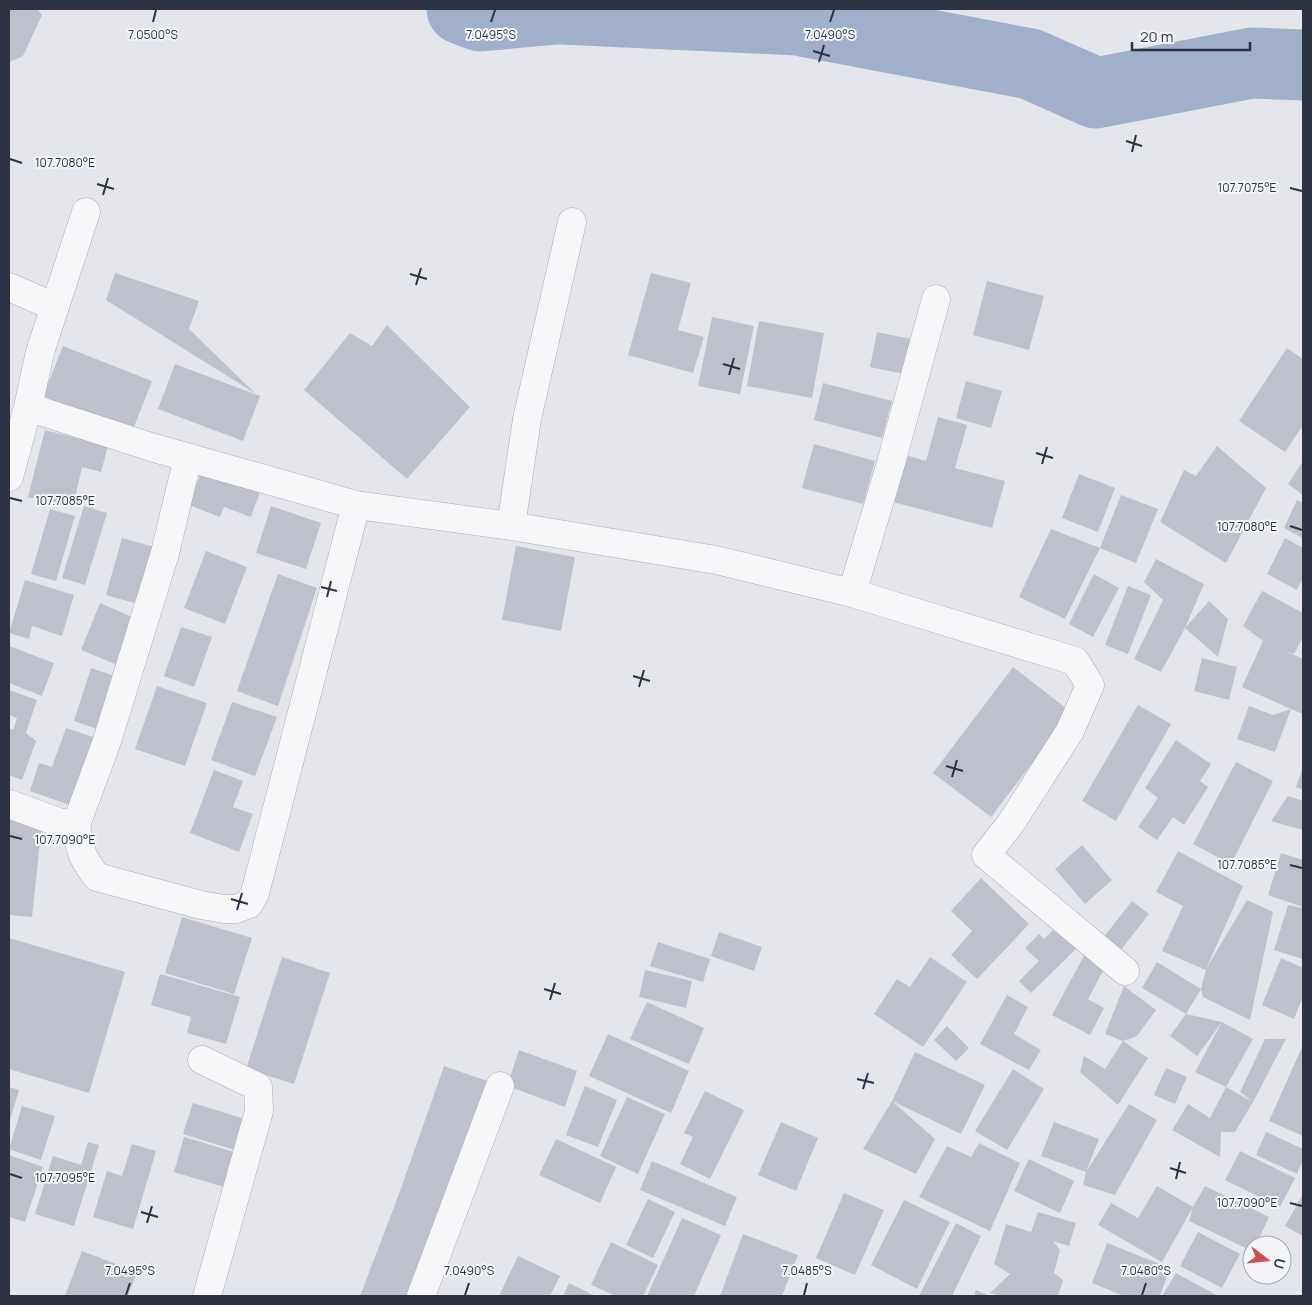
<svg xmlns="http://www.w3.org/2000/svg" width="1312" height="1305" font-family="Manrope,sans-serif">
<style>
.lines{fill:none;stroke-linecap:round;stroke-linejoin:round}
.river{stroke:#a0afca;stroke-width:71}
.building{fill:#bec1cb}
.minor-casing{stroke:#a9acb6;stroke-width:29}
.minor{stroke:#f7f7fa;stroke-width:28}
.ticks{fill:none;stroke:#2c3144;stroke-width:2}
.ticks-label{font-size:12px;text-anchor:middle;fill:#2c3144;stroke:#f4f5f9;stroke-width:4;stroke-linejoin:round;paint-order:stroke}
</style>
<rect width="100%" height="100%" fill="#e4e6ec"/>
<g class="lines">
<path class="river" d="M 462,9 L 480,16 L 557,9
M 562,9 L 798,20 L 1030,64 L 1096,93 L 1252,63 L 1303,65"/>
</g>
<path class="building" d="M 9,9 L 37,9 L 42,15 L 23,56 L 9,62 Z
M 115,273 L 199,301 L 189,329 L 256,394 L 106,300 Z
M 651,273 L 691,283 L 678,330 L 704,337 L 693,373 L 628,355 Z
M 987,281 L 1044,296 L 1029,350 L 973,335 Z
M 712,317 L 754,326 L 740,394 L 698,386 Z
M 759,321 L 824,333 L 812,398 L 747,386 Z
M 387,325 L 470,407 L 407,479 L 304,390 L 350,333 L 372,346 Z
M 877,332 L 916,340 L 908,375 L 870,367 Z
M 63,346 L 152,381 L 132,432 L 43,396 Z
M 1287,348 L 1303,359 L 1303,425 L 1285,452 L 1239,421 Z
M 175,364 L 260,396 L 243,441 L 158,409 Z
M 966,381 L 1002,391 L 991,428 L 956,418 Z
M 823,383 L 892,401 L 882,438 L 814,420 Z
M 938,417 L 967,425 L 955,468 L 1005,481 L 992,528 L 893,502 L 905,455 L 926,461 Z
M 45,430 L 108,446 L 101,472 L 82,467 L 73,507 L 28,497 Z
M 814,444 L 875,461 L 863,504 L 802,488 Z
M 1217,446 L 1266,488 L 1226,563 L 1160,522 L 1184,470 L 1196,476 Z
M 1303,461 L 1303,495 L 1288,484 Z
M 202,470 L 260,492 L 251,517 L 224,507 L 220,517 L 189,505 Z
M 1079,474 L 1115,488 L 1098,532 L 1062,518 Z
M 1121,495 L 1158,509 L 1136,563 L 1100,548 Z
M 1297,500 L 1303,503 L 1303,538 L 1284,528 Z
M 84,506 L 107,513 L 85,585 L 62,578 Z
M 271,506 L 321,523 L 306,569 L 256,553 Z
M 50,509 L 75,516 L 56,581 L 31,574 Z
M 1051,529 L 1100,548 L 1065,619 L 1019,597 Z
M 122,538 L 155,547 L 138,604 L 106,595 Z
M 1285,538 L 1303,548 L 1303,578 L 1297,590 L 1267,574 Z
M 516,546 L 575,557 L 561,631 L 502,620 Z
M 206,551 L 247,567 L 225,624 L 184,608 Z
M 1156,559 L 1204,584 L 1185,628 L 1161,672 L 1134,659 L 1163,600 L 1144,582 Z
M 278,574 L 317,588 L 278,706 L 237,691 Z
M 1094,574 L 1119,588 L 1093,637 L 1069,624 Z
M 25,580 L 74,595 L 62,636 L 32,626 L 29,639 L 9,633 Z
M 1128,586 L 1151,595 L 1128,654 L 1105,645 Z
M 1262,591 L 1303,613 L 1303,637 L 1294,654 L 1285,651 L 1303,659 L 1303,714 L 1291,709 L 1275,752 L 1237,739 L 1249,706 L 1273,715 L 1291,709 L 1242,687 L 1263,641 L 1243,626 Z
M 1209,601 L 1228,619 L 1218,657 L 1185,628 Z
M 100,603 L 139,620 L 120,666 L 81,650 Z
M 181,627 L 212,637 L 194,687 L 164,676 Z
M 9,646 L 54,663 L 42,696 L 9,683 Z
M 1202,658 L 1237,667 L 1229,700 L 1194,691 Z
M 1013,667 L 1071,712 L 991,817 L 933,773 Z
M 91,668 L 118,677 L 100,730 L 74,721 Z
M 157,686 L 207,703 L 185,766 L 135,749 Z
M 9,690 L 37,700 L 26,733 L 36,741 L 22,780 L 9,775 L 9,728 L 13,730 L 17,718 L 9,715 Z
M 232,702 L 277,717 L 255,776 L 211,760 Z
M 1138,705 L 1171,724 L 1116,821 L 1082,801 Z
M 66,728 L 105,741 L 70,805 L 30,791 L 39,763 L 52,767 Z
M 1176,740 L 1211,764 L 1200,781 L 1208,787 L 1184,825 L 1173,817 L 1157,840 L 1138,827 L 1158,798 L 1145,788 Z
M 1236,762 L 1273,781 L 1231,864 L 1193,844 Z
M 1303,767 L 1303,790 L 1296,787 Z
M 214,770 L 243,781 L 233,807 L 253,814 L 239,852 L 190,833 Z
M 1288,796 L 1303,801 L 1303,830 L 1271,821 Z
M 9,820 L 42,823 L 32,917 L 9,915 Z
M 1082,845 L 1112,880 L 1085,904 L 1055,869 Z
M 1178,851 L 1243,886 L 1206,969 L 1247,900 L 1273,912 L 1250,1020 L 1203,997 L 1201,989 L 1206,970 L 1162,951 L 1183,906 L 1156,892 Z
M 1281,853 L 1303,860 L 1303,907 L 1268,895 Z
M 981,878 L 1029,924 L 977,979 L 951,955 L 972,931 L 951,911 Z
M 1132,901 L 1149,914 L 1120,951 L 1103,938 Z
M 1288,905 L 1303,908 L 1303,959 L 1274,950 Z
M 182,917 L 252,938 L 234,994 L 165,973 Z
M 1059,924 L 1080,945 L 1031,993 L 1019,981 L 1039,961 L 1025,948 L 1039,934 L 1044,939 Z
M 719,932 L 762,947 L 754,971 L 711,956 Z
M 9,938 L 125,972 L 89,1093 L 9,1069 Z
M 658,942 L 710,959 L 703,982 L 650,966 Z
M 1085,954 L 1106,965 L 1088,999 L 1104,1008 L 1090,1035 L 1052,1015 Z
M 282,957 L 330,973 L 294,1084 L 246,1069 Z
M 930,957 L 967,982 L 923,1047 L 874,1014 L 897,979 L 910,987 Z
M 1281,958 L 1303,968 L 1303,997 L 1294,1019 L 1262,1005 Z
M 1157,962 L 1201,989 L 1186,1014 L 1222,1022 L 1197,1056 L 1170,1036 L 1186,1014 L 1142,988 Z
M 645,970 L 692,981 L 686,1008 L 639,997 Z
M 160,974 L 240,997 L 226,1044 L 187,1033 L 191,1017 L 151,1005 Z
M 1124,986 L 1156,1010 L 1137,1036 L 1123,1041 L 1105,1034 Z
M 1007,995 L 1028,1007 L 1014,1034 L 1041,1050 L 1029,1070 L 980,1044 Z
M 647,1002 L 704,1028 L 689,1064 L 630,1039 Z
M 1222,1022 L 1253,1039 L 1226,1087 L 1195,1072 Z
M 947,1026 L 969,1048 L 956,1061 L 934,1040 Z
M 608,1034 L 689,1071 L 671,1113 L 589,1076 Z
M 1265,1039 L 1286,1039 L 1253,1102 L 1235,1132 L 1221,1132 L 1220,1157 L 1172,1130 L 1188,1104 L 1210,1118 L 1226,1087 L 1253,1102 L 1240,1092 Z
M 1123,1041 L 1148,1058 L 1118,1105 L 1080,1072 L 1084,1056 L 1105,1069 Z
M 1302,1047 L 1303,1048 L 1303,1136 L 1269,1121 Z
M 519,1050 L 577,1071 L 565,1107 L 507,1086 Z
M 915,1052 L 985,1085 L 961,1134 L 892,1101 L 935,1139 L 916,1174 L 863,1149 L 892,1101 Z
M 444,1066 L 490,1082 L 409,1296 L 360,1296 L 399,1194 Z
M 1166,1068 L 1187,1077 L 1175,1104 L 1154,1095 Z
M 1013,1069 L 1044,1089 L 1007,1150 L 975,1131 Z
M 585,1086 L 617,1100 L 598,1147 L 566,1135 Z
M 9,1087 L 19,1090 L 9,1123 Z
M 705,1091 L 744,1110 L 710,1179 L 680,1164 L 693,1137 L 684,1133 Z
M 627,1097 L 665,1114 L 638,1174 L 600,1156 Z
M 193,1103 L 248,1120 L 238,1151 L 183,1134 Z
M 1129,1104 L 1157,1120 L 1115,1195 L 1083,1185 L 1086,1172 Z
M 22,1106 L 55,1116 L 41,1160 L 9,1149 Z
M 781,1122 L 818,1138 L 796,1191 L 758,1175 Z
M 1054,1122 L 1099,1139 L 1086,1172 L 1041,1156 Z
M 1266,1132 L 1303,1149 L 1303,1160 L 1297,1174 L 1256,1155 Z
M 184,1137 L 237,1153 L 227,1188 L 174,1172 Z
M 556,1139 L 616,1167 L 600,1203 L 539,1175 Z
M 88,1142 L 99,1145 L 74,1226 L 35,1214 L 53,1156 L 81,1165 Z
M 979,1143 L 1020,1163 L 990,1231 L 919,1197 L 947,1146 L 971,1157 Z
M 132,1144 L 156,1151 L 133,1229 L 93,1217 L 107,1171 L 122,1176 Z
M 1240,1151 L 1295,1178 L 1280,1207 L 1225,1180 Z
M 9,1155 L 43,1167 L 25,1222 L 9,1217 Z
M 1029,1159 L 1074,1181 L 1060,1213 L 1014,1191 Z
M 652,1161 L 737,1197 L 725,1226 L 640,1190 Z
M 1157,1186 L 1193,1207 L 1205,1186 L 1269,1217 L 1256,1245 L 1252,1245 L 1252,1251 L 1189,1221 L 1193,1207 L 1162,1262 L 1098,1225 L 1111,1203 L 1138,1218 Z
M 844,1193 L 884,1210 L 855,1275 L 816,1258 Z
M 1303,1194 L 1303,1236 L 1285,1226 Z
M 648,1199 L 675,1212 L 653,1258 L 626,1245 Z
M 904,1200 L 950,1222 L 917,1289 L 871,1265 Z
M 1038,1212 L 1076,1223 L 1069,1246 L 1053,1241 L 1060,1250 L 1054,1273 L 1063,1280 L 1058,1296 L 1001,1296 L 990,1293 L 1010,1274 L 994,1264 L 1006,1224 L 1031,1232 Z
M 682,1218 L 721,1235 L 694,1296 L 647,1296 Z
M 956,1223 L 981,1236 L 952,1296 L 919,1296 Z
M 1198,1232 L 1240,1254 L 1222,1288 L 1180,1266 Z
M 743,1234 L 798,1255 L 782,1296 L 720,1296 Z
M 611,1242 L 658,1265 L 643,1296 L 616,1296 L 591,1285 Z
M 1107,1243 L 1170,1268 L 1160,1296 L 1124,1296 L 1092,1283 Z
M 82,1251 L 137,1272 L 128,1296 L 65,1296 Z
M 518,1256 L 560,1276 L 550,1296 L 499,1296 Z
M 1176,1273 L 1218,1296 L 1162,1296 Z
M 569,1283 L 595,1296 L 563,1296 Z
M 976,1290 L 990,1296 L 974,1296 Z"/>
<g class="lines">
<defs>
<path id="minor" d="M 9,287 L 55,307
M 28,407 L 151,447 L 356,505 L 511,526 L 716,560 L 852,593 L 1075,661 L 1090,685 L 1070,731 L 1011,823 L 986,855 L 1125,971
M 9,477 L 28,407 L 40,352 L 86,212
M 511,526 L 527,419 L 572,222
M 852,593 L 891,463 L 936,299
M 9,804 L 58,822 L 76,825 L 107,741 L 165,553 L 188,457
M 76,825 C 80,850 81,857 97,877 L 201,905 L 224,909 L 236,909 L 249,904 L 255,893 L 356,505
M 202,1060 L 258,1087 L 259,1111 L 207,1296
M 421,1296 L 500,1086"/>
</defs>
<use href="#minor" class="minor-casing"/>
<use href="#minor" class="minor"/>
</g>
<path class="ticks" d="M 153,22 L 156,10M 491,22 L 495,10M 830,22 L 834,10M 813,51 L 830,56M 819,62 L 824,45M 1126,141 L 1142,146M 1132,152 L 1136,135M 10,159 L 22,163M 97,184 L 114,189M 1290,188 L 1302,191M 103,195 L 108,178M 410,274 L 427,279M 416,285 L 421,268M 723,364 L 740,369M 729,375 L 734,358M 1036,453 L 1053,458M 1042,464 L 1047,447M 10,498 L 22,501M 1290,526 L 1302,530M 321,587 L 337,591M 327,597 L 331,581M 633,676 L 650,681M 639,687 L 644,670M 946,766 L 963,771M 952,777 L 957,760M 10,836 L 22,839M 1290,865 L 1302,868M 231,899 L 248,904M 237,910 L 242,893M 544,989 L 561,994M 550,1000 L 555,983M 857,1079 L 874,1083M 863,1089 L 868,1073M 1170,1168 L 1186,1173M 10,1174 L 22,1178M 1176,1179 L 1180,1162M 1290,1203 L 1302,1206M 141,1212 L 158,1217M 147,1223 L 152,1206M 126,1295 L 130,1283M 465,1295 L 469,1283M 804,1295 L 807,1283M 1142,1295 L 1146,1283"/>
<g class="ticks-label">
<text x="153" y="39">7.0500°S</text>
<text x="491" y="39">7.0495°S</text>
<text x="830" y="39">7.0490°S</text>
<text x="65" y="167">107.7080°E</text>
<text x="1247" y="192">107.7075°E</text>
<text x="65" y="505">107.7085°E</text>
<text x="1247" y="531">107.7080°E</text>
<text x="65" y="844">107.7090°E</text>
<text x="1247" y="869">107.7085°E</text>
<text x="65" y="1182">107.7095°E</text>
<text x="1247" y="1207">107.7090°E</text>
<text x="130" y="1275">7.0495°S</text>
<text x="469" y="1275">7.0490°S</text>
<text x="807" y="1275">7.0485°S</text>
<text x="1146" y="1275">7.0480°S</text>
</g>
<rect width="1312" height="1305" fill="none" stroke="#2c3144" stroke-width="20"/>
<g transform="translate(1267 1260) rotate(106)"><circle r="24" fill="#f4f5f9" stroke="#a4a7b1"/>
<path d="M0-4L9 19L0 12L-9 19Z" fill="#cc4e50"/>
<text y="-8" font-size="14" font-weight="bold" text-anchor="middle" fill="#2c3144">U</text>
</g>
<path d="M1132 42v8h118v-8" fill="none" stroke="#2c3144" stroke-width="2.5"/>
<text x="1140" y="42" font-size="15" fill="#2c3144" stroke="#f4f5f9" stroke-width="4" paint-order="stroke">20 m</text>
</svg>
